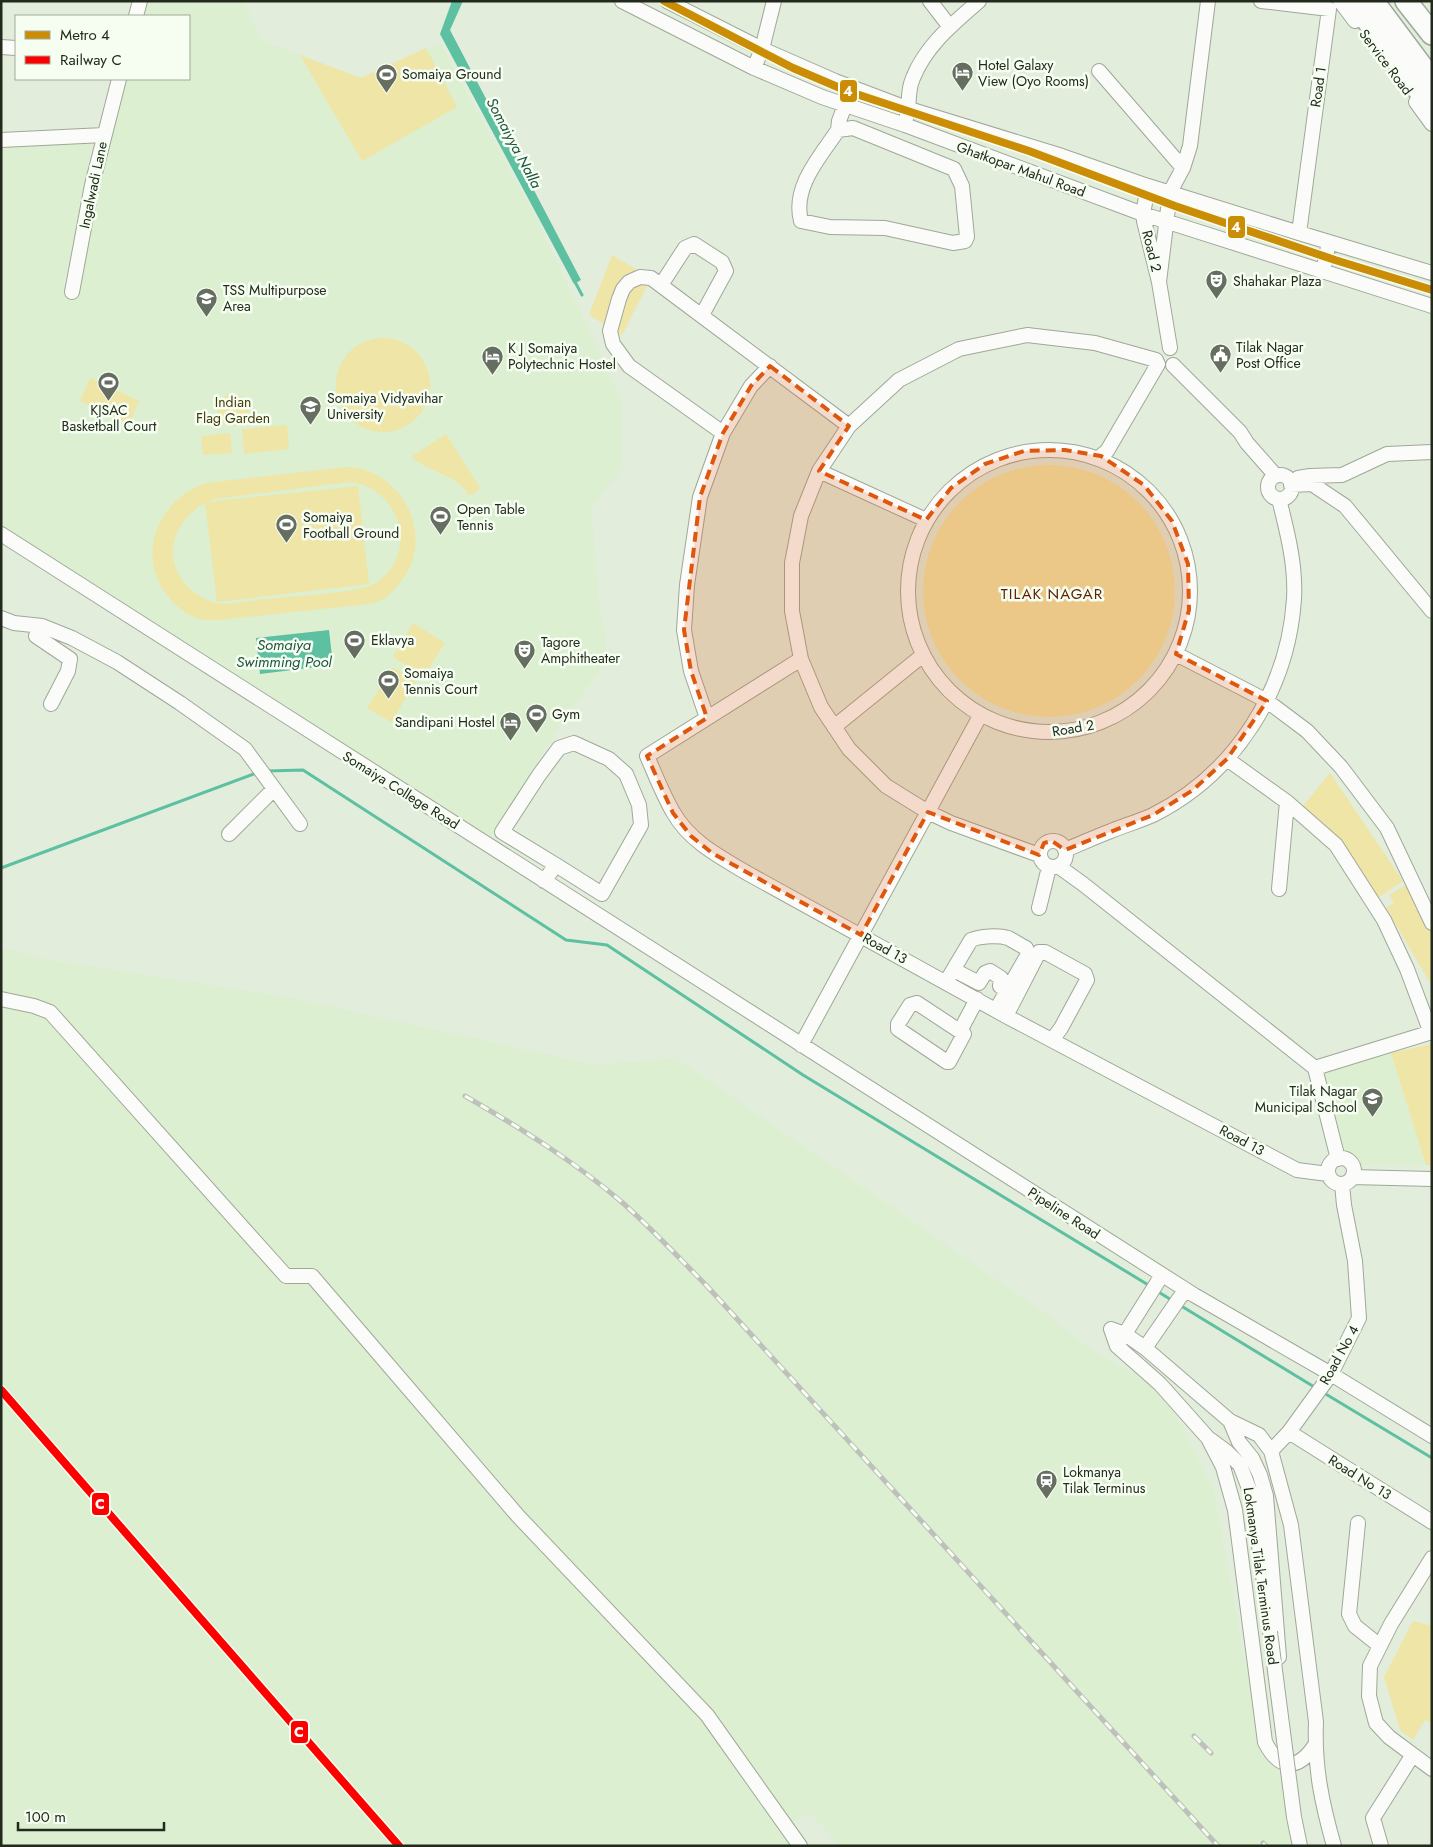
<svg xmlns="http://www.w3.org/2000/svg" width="1433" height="1847" font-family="Jost,sans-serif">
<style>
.built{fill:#dcefd0}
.green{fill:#efe5a7;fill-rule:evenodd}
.water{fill:#5dc0a1}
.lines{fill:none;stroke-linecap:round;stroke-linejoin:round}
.stream{stroke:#5dc0a1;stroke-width:3}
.minor-casing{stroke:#9fa799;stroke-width:16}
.highway-casing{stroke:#9fa799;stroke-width:24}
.minor{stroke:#fbfcfa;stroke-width:14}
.highway{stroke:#fbfcfa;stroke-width:21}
.rail-casing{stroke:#bdc0bb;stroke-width:5}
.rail{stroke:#f6fef1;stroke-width:3;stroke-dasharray:9;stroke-linecap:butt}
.minor-bridge-casing{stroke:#9fa799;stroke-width:16;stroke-linecap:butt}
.minor-bridge{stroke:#fbfcfa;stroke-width:14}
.rail-1-casing{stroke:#f6fef1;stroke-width:11}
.rail-1{stroke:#f00;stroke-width:8}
.metro-1-casing{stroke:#f6fef1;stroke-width:11}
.metro-1{stroke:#cc8d06;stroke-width:8}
.marked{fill:#de570d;fill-opacity:0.2;stroke:#de570d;stroke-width:4;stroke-dasharray:10 6;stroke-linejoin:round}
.labels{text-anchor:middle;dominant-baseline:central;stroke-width:5;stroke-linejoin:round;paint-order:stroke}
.street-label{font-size:14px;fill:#22291d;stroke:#f6fef1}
.poi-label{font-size:14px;fill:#22291d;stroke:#f6fef1;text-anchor:start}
.park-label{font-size:14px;fill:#44390d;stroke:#f6fef1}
.water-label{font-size:15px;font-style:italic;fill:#1f5343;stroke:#f6fef1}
.neighbourhood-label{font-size:15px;letter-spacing:1px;fill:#602006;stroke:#f6fef1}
.line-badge{stroke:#f6fef1;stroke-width:2}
.badge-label{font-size:14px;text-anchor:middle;font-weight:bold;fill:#fff}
</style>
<rect width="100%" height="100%" fill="#e2eddc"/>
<path class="built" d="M 142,1 L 244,1 L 262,41 L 361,78 L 426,48 L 442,44 L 449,61 L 534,214 L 621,398 L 621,471 L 591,507 L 599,603 L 606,642 L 605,654 L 599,672 L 567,715 L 487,843 L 1,531 L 1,147 L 93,144 L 63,288 L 75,293 L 120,79 L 189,79 L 189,16 L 138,16 Z
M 1,947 L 43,959 L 282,996 L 596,1065 L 676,1058 L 1036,1307 L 1096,1353 L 1162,1389 L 1213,1488 L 1253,1706 L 1286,1793 L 1301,1846 L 841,1846 L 810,1813 L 779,1829 L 793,1846 L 1,1846 Z
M 1391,1053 L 1426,1165 L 1346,1165 L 1323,1071 Z"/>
<path class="green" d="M 426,48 L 457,107 L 362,161 L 300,55 L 361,78 Z
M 612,255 L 651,278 L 622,335 L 589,315 Z
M336 385a47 47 0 1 1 94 0a47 47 0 1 1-94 0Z
M 90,378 L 139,401 L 129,424 L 80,401 Z
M217 410a16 16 0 1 1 32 0a16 16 0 1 1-32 0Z
M 287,425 L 289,449 L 244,454 L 242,429 Z
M 230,433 L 232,453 L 203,455 L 201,436 Z
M 446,434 L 480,488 L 472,495 L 468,494 C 459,476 427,471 411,457 Z
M923 591a126 126 0 1 1 252 0a126 126 0 1 1-252 0Z
M 346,467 C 402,468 436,536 402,580 C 396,587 391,595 383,599 C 376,603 368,604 360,605 L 219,620 C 213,620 206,621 200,619 C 189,617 179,608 171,600 C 134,559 156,500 206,483 ZM 351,482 C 398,488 419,549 380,580 C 375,584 369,586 363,588 C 329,595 292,596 257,600 C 245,601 228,606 216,603 C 196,598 179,582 174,562 C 169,536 184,515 205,503 L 217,602 L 369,584 L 358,486 L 206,502 L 214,499 Z
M 413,623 L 445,643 L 424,676 L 393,657 Z
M 393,667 L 416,681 L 391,722 L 367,708 Z
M 1330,773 L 1403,881 L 1378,898 L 1303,806 Z
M 1410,882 L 1432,929 L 1432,986 L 1386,908 L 1394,903 L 1389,895 Z
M 1432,1044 L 1432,1165 L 1426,1165 L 1391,1053 Z
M 1413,1621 L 1432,1626 L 1432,1723 L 1425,1720 L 1413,1740 L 1400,1730 L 1384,1677 Z"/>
<path class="water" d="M 452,1 L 463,1 L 450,30 L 581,280 L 574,284 L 440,34 Z
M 329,630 L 333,665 L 260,674 L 256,638 Z"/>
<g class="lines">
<path class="stream" d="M 574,280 L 582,295
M 267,771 L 303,770 L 566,940 L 607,945 L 803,1075 L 1150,1286
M 1,868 L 259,772
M 1157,1291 L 1173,1301
M 1178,1304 L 1316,1388
M 1324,1393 L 1432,1458"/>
<defs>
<path id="minor" d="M 622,1 L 754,68 L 822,97 L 905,125 L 1143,214 L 1432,306
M 667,1 L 762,49 L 835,81 L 909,109 L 1062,156 L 1148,186 L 1299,233 L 1432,273
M 930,1 L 950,27
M 1261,1 L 1329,9 L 1299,233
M 1340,1 L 1355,21
M 136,16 L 140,1
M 1,47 L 16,48
M 754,68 L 762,49 L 774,1
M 1099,71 L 1183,168
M 1416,102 L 1432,124
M 907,116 C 910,103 907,91 913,78 C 926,45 954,23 979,1
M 838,130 C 820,157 792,187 801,221 L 830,227 L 885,228 L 953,243 L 965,241 L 967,237 L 962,186 L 954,169 L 853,128 L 838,130 L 839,121 L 845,105
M 1,140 L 104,135
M 1148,186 L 1143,214 L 1144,221 L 1159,282 L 1170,348
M 1323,272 L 1329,242
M 1159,282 L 1170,192 L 1183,168 L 1190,146 L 1208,1
M 661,285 L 685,248 L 694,244 L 722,262 L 726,271 L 702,315
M 72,292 L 92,185 L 119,79
M 1173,365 L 1240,432 L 1247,443 L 1276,476
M 723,433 L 629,366 L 613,344 L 610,331 L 619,299 L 623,289 L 629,282 L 640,277 L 651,278 L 849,426
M908 591a141 141 0 1 1 282 0a141 141 0 1 1-282 0Z
M 1101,456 L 1107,451 L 1158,364
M 819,471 L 926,520
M1268 487a12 12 0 1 1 24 0a12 12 0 1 1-24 0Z
M 1298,478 L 1310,476 L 1342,475 L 1387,454 L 1432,452
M 1291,485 L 1312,484 L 1345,506 L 1432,611
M 1,534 L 1194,1295 L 1331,1374 L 1432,1436
M 1,618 L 14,623 L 42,626 L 72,638 L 117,662 L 180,703 L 245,749 L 300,824
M 42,626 L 36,636 L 70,659 L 68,671 L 51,704
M 1176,654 L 1267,701 L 1307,731 L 1341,767 L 1387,828 L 1432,923
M 801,659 L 647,756 C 655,774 663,795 673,812 C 689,841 720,857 747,873 L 1006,1016 L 1297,1170 L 1328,1174
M 707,718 L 691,671 L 684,630 L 687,585 L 700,497 L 723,433 L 751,386 L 770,366
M 834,727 L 923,655
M 1227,759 L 1287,802 L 1336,845 L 1384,920 L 1407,969 L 1431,1033
M 229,834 L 274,789
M1040 854a13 13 0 1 1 26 0a13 13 0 1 1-26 0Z
M 1065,850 C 1080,844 1095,837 1111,831 C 1125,825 1140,821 1153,815 C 1235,774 1288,690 1294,599 C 1296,565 1287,531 1279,499
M 1039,855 L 951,823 L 928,812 L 886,786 L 849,749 L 821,707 L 801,659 L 792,611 L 792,563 L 801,516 L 819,471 L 849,426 L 899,380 L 959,349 L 1027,335 L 1095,343 L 1156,360
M 1058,866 L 1083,884 L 1315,1068
M 544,881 L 556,865 L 602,894 L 641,825 L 639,805 L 626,774 L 609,759 L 574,743 L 559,748 L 539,775 L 502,832 L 556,865
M 1279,889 L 1287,802
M 1039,908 L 1049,867
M 954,970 L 979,983 L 985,973 L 990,971 L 1001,978 L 1000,986 L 1007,991
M 946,982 L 971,940 C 980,936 999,935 1008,938 C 1014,941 1020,945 1026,948 L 1028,954 L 996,1010
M 1,999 L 34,1006 L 50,1012 L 286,1276 L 312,1276 L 518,1516 L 707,1715 L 800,1846
M 917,1003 L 964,1034 L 949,1062 L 947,1062 L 898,1029 L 898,1024 L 910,1005 Z
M 1006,1016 L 1039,952 L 1045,952 L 1085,974 L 1087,980 L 1061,1028 L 1052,1040
M 960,1031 L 977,999
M 801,1045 L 980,716
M 1315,1068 L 1432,1032
M 1315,1068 L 1338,1159
M1328 1171a13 13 0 1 1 26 0a13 13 0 1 1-26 0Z
M 1352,1177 L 1432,1179
M 1111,1329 L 1125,1334 L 1145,1348 L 1230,1421 L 1239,1442 L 1252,1458 L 1260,1475 L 1266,1496 L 1279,1657
M 1111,1329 L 1117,1346 L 1160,1384 L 1208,1438 L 1227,1452 L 1240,1465 L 1253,1499 L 1265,1591
M 1121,1340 L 1162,1275
M 1145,1348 L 1185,1290
M 1230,1421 L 1259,1435 L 1271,1451 L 1291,1525 L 1316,1722 C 1314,1766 1322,1804 1334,1846
M 1289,1432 L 1432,1522
M 1208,1438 L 1223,1467 L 1235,1510 L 1265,1742 C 1279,1770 1298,1771 1315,1745
M 1271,1451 L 1289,1432 L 1331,1374 L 1359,1318 L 1355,1261 L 1344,1205 L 1342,1184
M 1358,1523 L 1349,1614 L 1355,1626 L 1380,1646
M 1432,1558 L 1391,1624 L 1370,1666 L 1369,1696 L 1376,1723 L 1389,1737 L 1432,1769
M 1381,1846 L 1373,1818 L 1412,1756"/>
<path id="highway" d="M 1353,1 L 1432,108
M 1373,1 L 1432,80
M 1406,1 L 1432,34"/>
</defs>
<use href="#minor" class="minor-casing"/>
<use href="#highway" class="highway-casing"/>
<use href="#minor" class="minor"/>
<use href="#highway" class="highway"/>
<defs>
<path id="rail" d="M 465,1096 C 522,1129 574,1161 624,1204 C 652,1229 679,1258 706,1285 L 1218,1846
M 1194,1736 L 1211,1753
M 1263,1843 L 1266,1846"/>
</defs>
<use href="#rail" class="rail-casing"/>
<use href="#rail" class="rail"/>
<defs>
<path id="minor-bridge" d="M 1270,1632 L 1294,1817 L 1300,1846"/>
</defs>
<use href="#minor-bridge" class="minor-bridge-casing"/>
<use href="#minor-bridge" class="minor-bridge"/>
<defs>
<path id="rail-1" d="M 1,1390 L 399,1846"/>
</defs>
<use href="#rail-1" class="rail-1-casing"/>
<use href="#rail-1" class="rail-1"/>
<defs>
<path id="metro-1" d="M 664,1 L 793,68 L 847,91 L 1029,151 L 1175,206 L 1335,260 L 1432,290"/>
</defs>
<use href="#metro-1" class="metro-1-casing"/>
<use href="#metro-1" class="metro-1"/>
</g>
<path class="marked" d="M 770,366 L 849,426 L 819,471 L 926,520 L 951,488 L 985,464 L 1024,451 L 1065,450 L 1101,456 L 1144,485 L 1172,521 L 1188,564 L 1189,610 L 1176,654 L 1267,701 L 1227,759 L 1193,790 L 1153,815 L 1065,850 L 1052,841 L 1044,843 L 1039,855 L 928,812 L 861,935 L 712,853 L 691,836 L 673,813 L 647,756 L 707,718 L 691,671 L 684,630 L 700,497 L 723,433 L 751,386 Z"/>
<defs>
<symbol id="hotel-pin" viewBox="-11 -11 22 30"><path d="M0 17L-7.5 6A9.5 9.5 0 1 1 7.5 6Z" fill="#656e60" stroke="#f6fef1"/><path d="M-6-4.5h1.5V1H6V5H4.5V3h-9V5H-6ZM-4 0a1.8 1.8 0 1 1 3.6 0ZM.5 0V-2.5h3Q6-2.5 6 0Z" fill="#fff"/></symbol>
<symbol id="stadium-pin" viewBox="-11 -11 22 30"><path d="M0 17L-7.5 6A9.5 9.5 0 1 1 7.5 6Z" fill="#656e60" stroke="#f6fef1"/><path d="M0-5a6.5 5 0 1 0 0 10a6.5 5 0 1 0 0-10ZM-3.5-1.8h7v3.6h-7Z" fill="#fff"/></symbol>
<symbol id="theatre-pin" viewBox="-11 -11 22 30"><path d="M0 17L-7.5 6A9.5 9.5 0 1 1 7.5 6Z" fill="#656e60" stroke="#f6fef1"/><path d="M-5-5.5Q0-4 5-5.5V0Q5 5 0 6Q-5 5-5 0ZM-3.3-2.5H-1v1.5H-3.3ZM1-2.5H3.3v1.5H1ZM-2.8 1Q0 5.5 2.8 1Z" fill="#fff"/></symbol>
<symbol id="school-pin" viewBox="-11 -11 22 30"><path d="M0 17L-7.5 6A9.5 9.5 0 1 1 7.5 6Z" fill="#656e60" stroke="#f6fef1"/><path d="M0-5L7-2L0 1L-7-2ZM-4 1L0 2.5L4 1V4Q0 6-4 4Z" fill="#fff"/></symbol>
<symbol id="civic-pin" viewBox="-11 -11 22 30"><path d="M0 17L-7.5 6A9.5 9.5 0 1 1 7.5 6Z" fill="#656e60" stroke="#f6fef1"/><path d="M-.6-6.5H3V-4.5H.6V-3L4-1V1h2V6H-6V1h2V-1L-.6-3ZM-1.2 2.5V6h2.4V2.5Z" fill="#fff"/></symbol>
<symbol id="university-pin" viewBox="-11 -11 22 30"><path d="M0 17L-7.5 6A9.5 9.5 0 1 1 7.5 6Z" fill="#656e60" stroke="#f6fef1"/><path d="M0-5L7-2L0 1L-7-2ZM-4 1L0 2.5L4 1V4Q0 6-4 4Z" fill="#fff"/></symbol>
<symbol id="station-pin" viewBox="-11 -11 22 30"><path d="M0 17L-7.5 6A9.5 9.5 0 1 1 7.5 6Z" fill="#656e60" stroke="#f6fef1"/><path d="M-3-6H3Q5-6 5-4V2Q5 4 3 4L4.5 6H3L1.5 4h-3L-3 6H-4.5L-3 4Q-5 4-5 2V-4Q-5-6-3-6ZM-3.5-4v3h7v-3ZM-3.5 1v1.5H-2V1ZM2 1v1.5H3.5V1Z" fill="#fff"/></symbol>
</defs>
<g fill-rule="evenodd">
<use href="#hotel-pin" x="950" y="60" width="25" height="34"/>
<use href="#stadium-pin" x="374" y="62" width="25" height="34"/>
<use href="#theatre-pin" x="1204" y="268" width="25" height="34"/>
<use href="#school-pin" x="194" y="286" width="25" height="34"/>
<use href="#civic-pin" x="1208" y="342" width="25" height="34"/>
<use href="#hotel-pin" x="480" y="344" width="25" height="34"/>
<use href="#stadium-pin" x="96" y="370" width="25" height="34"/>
<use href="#university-pin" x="298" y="394" width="25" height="34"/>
<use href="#stadium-pin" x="428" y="504" width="25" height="34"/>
<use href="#stadium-pin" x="274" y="512" width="25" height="34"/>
<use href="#stadium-pin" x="342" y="628" width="25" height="34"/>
<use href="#theatre-pin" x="512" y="638" width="25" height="34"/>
<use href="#stadium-pin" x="376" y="668" width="25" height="34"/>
<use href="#stadium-pin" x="524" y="702" width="25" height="34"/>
<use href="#hotel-pin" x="498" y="710" width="25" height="34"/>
<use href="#school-pin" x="1360" y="1086" width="25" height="34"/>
<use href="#station-pin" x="1034" y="1468" width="25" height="34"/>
</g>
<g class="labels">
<g class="street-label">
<text transform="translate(1386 62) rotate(53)">Service Road</text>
<text transform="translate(1318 87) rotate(-82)">Road 1</text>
<text transform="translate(1021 169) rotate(20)">Ghatkopar Mahul Road</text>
<text transform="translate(93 185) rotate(-78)">Ingalwadi Lane</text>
<text transform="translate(1152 251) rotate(76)">Road 2</text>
<text transform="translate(1073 728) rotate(-10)">Road 2</text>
<text transform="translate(401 790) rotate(32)">Somaiya College Road</text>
<text transform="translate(885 948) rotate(29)">Road 13</text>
<text transform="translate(1242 1140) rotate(28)">Road 13</text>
<text transform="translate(1064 1213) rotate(33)">Pipeline Road</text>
<text transform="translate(1339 1355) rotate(-61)">Road No 4</text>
<text transform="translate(1360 1477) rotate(32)">Road No 13</text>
<text transform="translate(1261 1576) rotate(82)">Lokmanya Tilak Terminus Road</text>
</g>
<g class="poi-label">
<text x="978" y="65">Hotel Galaxy<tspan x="978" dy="16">View (Oyo Rooms)</tspan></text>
<text x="402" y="74">Somaiya Ground</text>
<text x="1233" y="281">Shahakar Plaza</text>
<text x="223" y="290">TSS Multipurpose<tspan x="223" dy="16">Area</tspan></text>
<text x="1236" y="347">Tilak Nagar<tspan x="1236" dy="16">Post Office</tspan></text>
<text x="508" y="348">K J Somaiya<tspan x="508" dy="16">Polytechnic Hostel</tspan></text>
<text x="327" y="398">Somaiya Vidyavihar<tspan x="327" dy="16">University</tspan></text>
<text x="109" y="410" text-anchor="middle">KJSAC<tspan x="109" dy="16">Basketball Court</tspan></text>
<text x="457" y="509">Open Table<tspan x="457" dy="16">Tennis</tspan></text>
<text x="303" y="517">Somaiya<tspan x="303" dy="16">Football Ground</tspan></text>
<text x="371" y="640">Eklavya</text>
<text x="541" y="642">Tagore<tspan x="541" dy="16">Amphitheater</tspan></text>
<text x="404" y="673">Somaiya<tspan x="404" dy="16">Tennis Court</tspan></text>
<text x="552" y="714">Gym</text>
<text x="495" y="722" text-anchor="end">Sandipani Hostel</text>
<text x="1357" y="1091" text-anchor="end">Tilak Nagar<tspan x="1357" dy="16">Municipal School</tspan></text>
<text x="1063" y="1472">Lokmanya<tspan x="1063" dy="16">Tilak Terminus</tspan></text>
</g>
<g class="park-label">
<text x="233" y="402">Indian<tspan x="233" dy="16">Flag Garden</tspan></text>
</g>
<g class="water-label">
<text transform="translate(514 143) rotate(62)">Somaiyya Nalla</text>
<text x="284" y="645">Somaiya<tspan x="284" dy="17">Swimming Pool</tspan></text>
</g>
<g class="neighbourhood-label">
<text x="1052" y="594">TILAK NAGAR</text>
</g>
</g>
<g class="line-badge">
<rect x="839" y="79" width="19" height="24" rx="5" fill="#cc8d06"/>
<rect x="1227" y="215" width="19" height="24" rx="5" fill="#cc8d06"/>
<rect x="91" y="1492" width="19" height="24" rx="5" fill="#f00"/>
<rect x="290" y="1720" width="19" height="24" rx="5" fill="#f00"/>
</g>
<g class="badge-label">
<text x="848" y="96">4</text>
<text x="1236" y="232">4</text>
<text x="100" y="1509">C</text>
<text x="299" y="1737">C</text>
</g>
<rect width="1433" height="1847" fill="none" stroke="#22291d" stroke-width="5"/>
<rect x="15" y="15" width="175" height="65" fill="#f6fef1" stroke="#a1a99c"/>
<rect x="25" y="31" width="25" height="8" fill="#cc8d06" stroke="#a1a99c"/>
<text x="60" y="40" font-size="15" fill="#22291d">Metro 4</text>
<rect x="25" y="56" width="25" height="8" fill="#ff0000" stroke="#a1a99c"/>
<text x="60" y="65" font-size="15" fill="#22291d">Railway C</text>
<path d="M18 1822v8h146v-8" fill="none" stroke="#22291d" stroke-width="2.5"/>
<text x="25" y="1822" font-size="15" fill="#22291d" stroke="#f6fef1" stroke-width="4" paint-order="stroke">100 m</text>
</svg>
